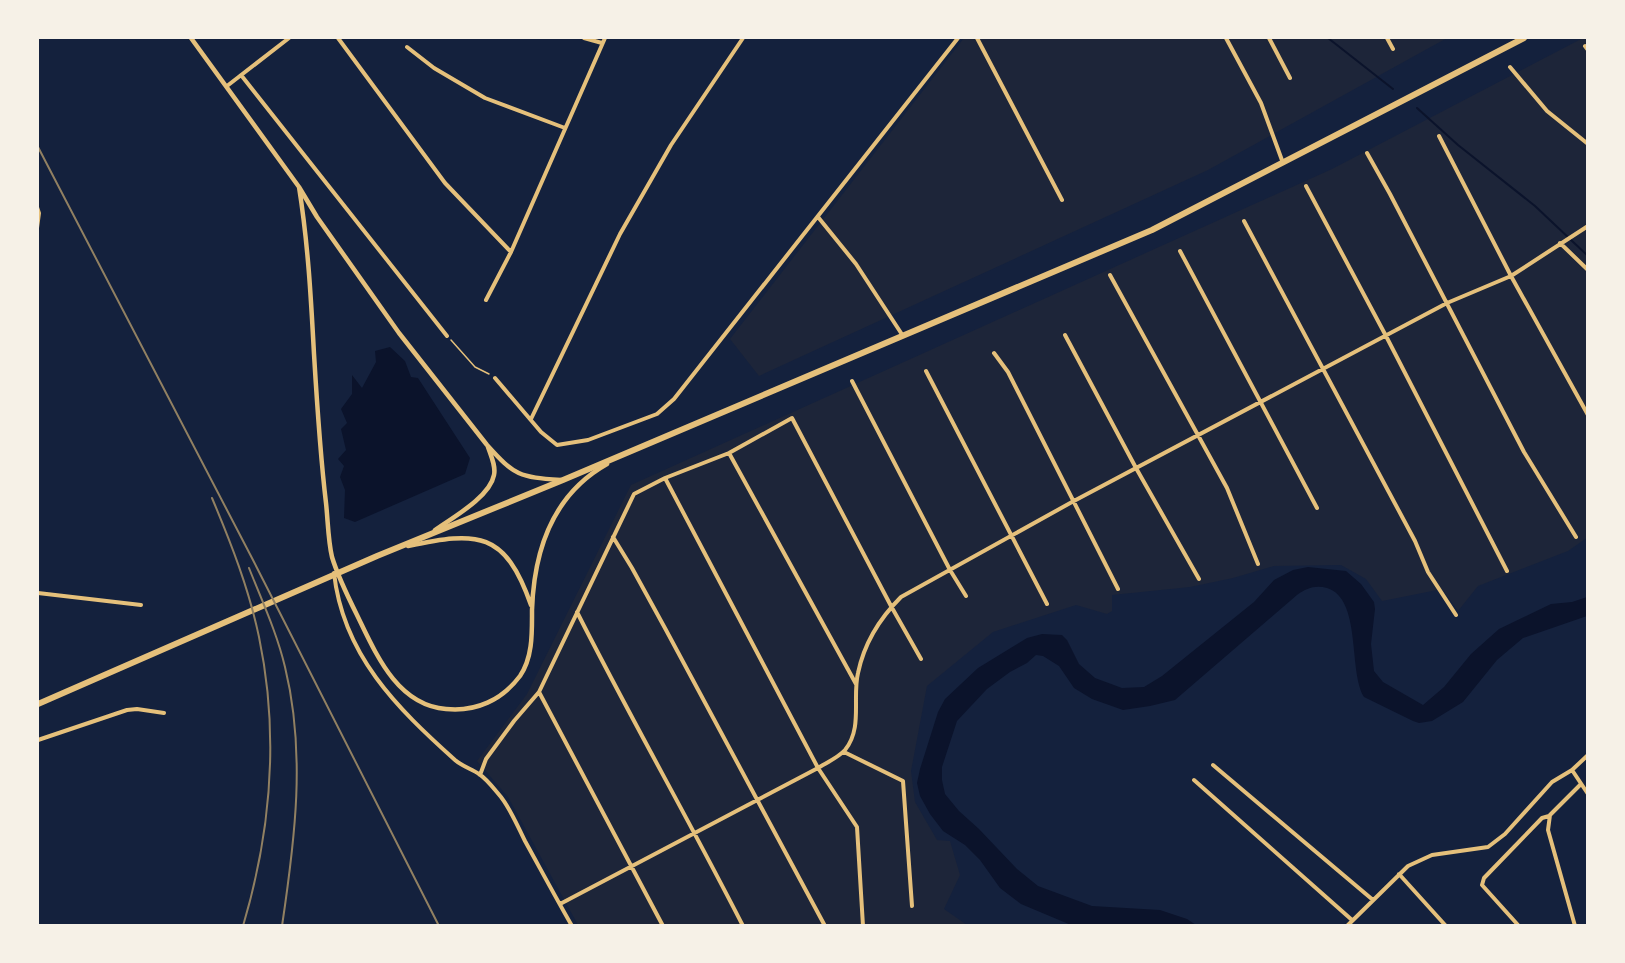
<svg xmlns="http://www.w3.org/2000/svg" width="1625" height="963" font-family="Commissioner,sans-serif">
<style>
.green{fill:#1d2539}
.water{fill:#0b132b}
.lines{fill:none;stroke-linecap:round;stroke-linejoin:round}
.stream{stroke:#0b132b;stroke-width:2}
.path{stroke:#e5c07b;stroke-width:1.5}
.service{stroke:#e5c07b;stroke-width:2}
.minor{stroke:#e5c07b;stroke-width:4}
.tertiary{stroke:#e5c07b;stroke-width:4.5}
.primary{stroke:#e5c07b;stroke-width:6}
.rail{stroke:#918062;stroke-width:2}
</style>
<rect width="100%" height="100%" fill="#14213d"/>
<path class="green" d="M 964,38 L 1447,38 L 1208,170 L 759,376 L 730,339 Z
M 1583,38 L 1587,38 L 1588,537 L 1568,551 L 1478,586 L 1458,611 L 1442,589 L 1382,601 L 1366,579 L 1341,565 L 1274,566 L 1233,578 L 1190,587 L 1112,595 L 1112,611 L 1107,614 L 1076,605 L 993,632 L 927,686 L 911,771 L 915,802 L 937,840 L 950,841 L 960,875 L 944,909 L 967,925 L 578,925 L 508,797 L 477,761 L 527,694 L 631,485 L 1332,169 Z"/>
<path class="water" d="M 390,347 L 405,361 L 411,377 L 418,378 L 470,458 L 465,474 L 355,522 L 344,518 L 345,490 L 340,477 L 344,466 L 338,459 L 346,450 L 341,429 L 347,423 L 341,409 L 352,394 L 352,375 L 362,388 L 376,362 L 375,351 Z
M 1308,567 L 1346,571 L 1361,584 L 1374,602 L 1375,609 L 1371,644 L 1374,671 L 1383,682 L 1423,705 L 1444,687 L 1471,654 L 1499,629 L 1551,604 L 1572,602 L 1587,597 L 1587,616 L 1523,638 L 1497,660 L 1463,702 L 1432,721 L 1419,723 L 1413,721 L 1364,697 C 1348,670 1362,599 1327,588 C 1315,585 1307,588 1297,595 L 1175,700 L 1150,706 L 1123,710 L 1092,699 L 1074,688 L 1059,666 L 1043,656 L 1036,655 L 1027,663 L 1010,672 L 987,689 L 957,721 L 942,767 L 942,780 L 945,794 L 959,811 L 979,829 L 1017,869 L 1038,886 L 1092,906 L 1160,910 L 1187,919 L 1196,925 L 1071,925 L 1021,904 L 1000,888 L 980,860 L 965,845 L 943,831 L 930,814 L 920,796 L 917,783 L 920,769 L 938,712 L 945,699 L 978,668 L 1027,638 L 1042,634 L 1062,635 L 1067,640 L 1079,664 L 1095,678 L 1122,688 L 1144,687 L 1162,676 L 1254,602 L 1274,580 L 1293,570 Z"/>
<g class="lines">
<path class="stream" d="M 1328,38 L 1393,89
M 1417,108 L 1458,145 L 1535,206 L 1588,256"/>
<path class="path" d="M 451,340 L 475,367 L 489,374"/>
<path class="service" d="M 38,207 L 40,213 L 38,228"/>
<path class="minor" d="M 338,38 L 445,183 L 511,252
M 584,38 L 602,43
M 977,38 L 1062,200
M 1226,38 L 1261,103 L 1283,163
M 1269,38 L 1290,78
M 1387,38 L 1393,49
M 1585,46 L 1588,50
M 407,47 L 434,68 L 485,98 L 565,128
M 1510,67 L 1547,111 L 1588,144
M 241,75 L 447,336
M 227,86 L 289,38
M 1439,136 L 1511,276 L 1588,415
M 1367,153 L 1390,194 L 1524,452 L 1576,537
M 1306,186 L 1386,336 L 1507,571
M 818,217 L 856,264 L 903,336
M 1244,221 L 1415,541 L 1428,572 L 1456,615
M 1560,243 L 1588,270
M 1180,251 L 1317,508
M 1110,275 L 1227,488 L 1258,564
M 486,300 L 511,252 L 605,38
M 1065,335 L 1136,468 L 1199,579
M 994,353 L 1008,372 L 1118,589
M 926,371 L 1047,604
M 495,378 L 541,432 L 557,445 L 588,440 L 657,414 L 674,399 L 958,38
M 852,381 L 950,570 L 966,596
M 531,419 L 620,234 L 671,145 L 743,38
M 729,453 L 856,684
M 665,478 L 818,768 L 857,827 L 863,926
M 613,537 L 632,568 L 666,630 L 825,926
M 334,573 C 343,655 397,708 455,760 C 462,766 471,769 479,774 C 487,779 495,790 501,797 C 511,810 518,827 525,841 C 541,870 556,898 572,926
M 38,593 L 141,605
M 577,612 C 630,717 689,820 743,926
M 539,692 L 663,926
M 38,740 L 127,710 L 137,709 L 164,713
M 844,752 L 903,781 L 912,906
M 1213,765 L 1373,900
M 1572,770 L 1588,794
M 480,775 L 486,759 L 514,721 L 539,692 L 634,494 L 665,478 L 729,453 L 792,418 L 891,606 L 921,659
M 1194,780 L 1352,920
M 1399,874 L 1446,926
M 560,904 L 818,768 C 826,763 839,757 845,750 C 863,728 852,698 858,673 C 864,644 880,618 901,597 L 1072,502 L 1447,303 L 1511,276 L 1588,226
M 1518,925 L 1482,885 L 1484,878 L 1542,818 L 1549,816
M 1347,926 L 1408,866 L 1432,855 L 1488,847 L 1505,834 L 1552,782 L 1572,770 L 1588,755
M 1575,926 L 1548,830 L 1550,815 L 1581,784"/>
<path class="tertiary" d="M 191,38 L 299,187 L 317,217 L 399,333 L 487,445 C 515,476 519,477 561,480
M 299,187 C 308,243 311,298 314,354 C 317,404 320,453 326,503 C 328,521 328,540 332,557 C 338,577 348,597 357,615 C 376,654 397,705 446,709 C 476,712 502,700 520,676 C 533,657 532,632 532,610 C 534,550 552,495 607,464
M 435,530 C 452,518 490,497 494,475 C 496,466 491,456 488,447
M 408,546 C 478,531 505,531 531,605"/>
<path class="primary" d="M 38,704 L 377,556 L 563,480 L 1152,230 L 1524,38"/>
<path class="rail" d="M 38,147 L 253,560 L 439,926
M 212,498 C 231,543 249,589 259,637 C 279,733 271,832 243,926
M 249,568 C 262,601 277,633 285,667 C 306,753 295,839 282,926"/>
</g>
<rect width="1625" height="963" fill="none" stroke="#f6f1e7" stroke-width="78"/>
</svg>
